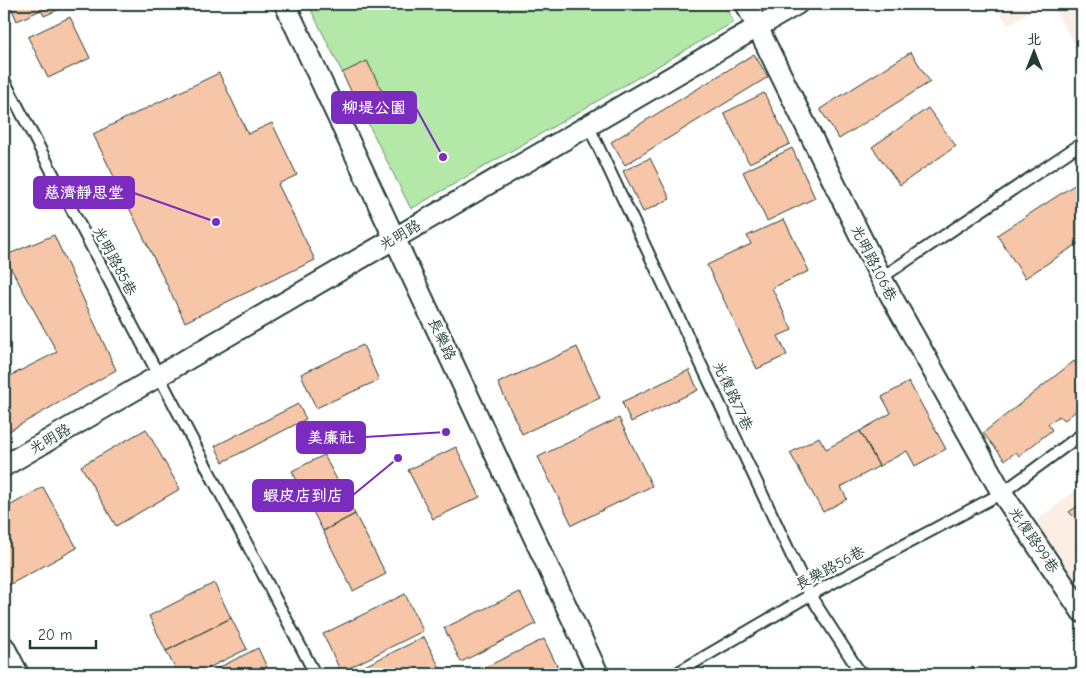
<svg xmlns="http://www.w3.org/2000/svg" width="1086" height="678" font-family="'Comic Neue','LXGW WenKai TC',sans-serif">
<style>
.built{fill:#fdeee5}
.green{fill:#b3e8a9;stroke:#69926e}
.building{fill:#f7c5a8;stroke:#1f3d34}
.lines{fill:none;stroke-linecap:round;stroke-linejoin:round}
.lane-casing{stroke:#1f3d34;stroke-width:14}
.street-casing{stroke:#1f3d34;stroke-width:24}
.lane{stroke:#fff;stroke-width:10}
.street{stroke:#fff;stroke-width:20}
.labels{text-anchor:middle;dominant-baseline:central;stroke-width:4.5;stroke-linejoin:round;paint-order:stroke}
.street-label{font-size:15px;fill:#1f3d34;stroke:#fff}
.leader{fill:none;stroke:#7b2cbf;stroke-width:2}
.callout-dot{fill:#7b2cbf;stroke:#fff;stroke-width:2}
.callout{fill:#7b2cbf;stroke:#7b2cbf;stroke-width:2}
.callout-label{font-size:16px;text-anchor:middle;font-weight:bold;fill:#fff}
</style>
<rect width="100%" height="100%" fill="#fff"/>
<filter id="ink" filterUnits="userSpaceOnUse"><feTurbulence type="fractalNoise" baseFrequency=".02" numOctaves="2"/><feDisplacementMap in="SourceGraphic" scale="10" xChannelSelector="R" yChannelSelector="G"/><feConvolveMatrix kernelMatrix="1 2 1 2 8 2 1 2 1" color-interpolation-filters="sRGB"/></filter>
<g filter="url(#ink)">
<path class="built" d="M 994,4 L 1041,4 L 1008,25 Z
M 1050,4 L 1082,4 L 1082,55 Z
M 1082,486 L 1082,589 L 1034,522 Z"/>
<path class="green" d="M 308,4 L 724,4 L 734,22 L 411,209 Z"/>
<path class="building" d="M 18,4 L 71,4 L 44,16 L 41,10 L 17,21 L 11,7 Z
M 70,17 L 90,58 L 48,78 L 28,37 Z
M 911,52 L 930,82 L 839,139 L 820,109 Z
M 754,54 L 768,77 L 625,165 L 611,142 Z
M 367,61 L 383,93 L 358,105 L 342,73 Z
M 219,73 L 248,134 L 272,123 L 297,175 L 278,184 L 315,260 L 185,322 L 93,134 Z
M 764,93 L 790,144 L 749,163 L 724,113 Z
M 928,108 L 956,146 L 900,185 L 872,147 Z
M 792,148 L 815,198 L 767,221 L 743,172 Z
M 650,158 L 670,199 L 643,212 L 623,171 Z
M 1082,180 L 1082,241 L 1025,278 L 997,235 Z
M 784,219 L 809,271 L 772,288 L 792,330 L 778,336 L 787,355 L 757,369 L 707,265 L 751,244 L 747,236 Z
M 54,235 L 116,370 L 4,434 L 4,379 L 57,352 L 4,256 Z
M 363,345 L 379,380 L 316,408 L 301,374 Z
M 577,347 L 600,398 L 522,434 L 498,383 Z
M 1074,361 L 1082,371 L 1082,406 L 1065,420 L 1059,416 L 1048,424 L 1052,430 L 1019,456 L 1016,452 L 1005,460 L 983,433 Z
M 689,370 L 698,390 L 631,422 L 622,402 Z
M 909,382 L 946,449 L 915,466 L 907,451 L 879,466 L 860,431 L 891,413 L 882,397 Z
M 298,404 L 306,419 L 223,462 L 215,446 Z
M 619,418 L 652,486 L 572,525 L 538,457 Z
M 146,429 L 180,489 L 116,526 L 81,466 Z
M 860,431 L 879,466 L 841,487 L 847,499 L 823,512 L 790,453 L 819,437 L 826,449 Z
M 456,447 L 480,497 L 433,519 L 408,470 Z
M 324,455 L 355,514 L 323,531 L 292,471 Z
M 43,487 L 77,548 L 9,585 L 4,575 L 4,509 Z
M 1082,503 L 1082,525 L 1069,512 Z
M 355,514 L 386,574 L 353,591 L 323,531 Z
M 1082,540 L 1082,554 L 1076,545 Z
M 214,583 L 231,618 L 166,651 L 149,616 Z
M 520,592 L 536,624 L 461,662 L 444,628 Z
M 405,594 L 423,631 L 341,672 L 323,634 Z
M 231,618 L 247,649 L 196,674 L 178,674 L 166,651 Z
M 424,637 L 441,670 L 432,674 L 348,674 Z
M 544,639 L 560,672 L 555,674 L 471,674 Z
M 258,648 L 270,674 L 219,674 L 216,669 Z"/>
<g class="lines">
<defs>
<path id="lane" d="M 4,80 L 315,674
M 588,125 L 810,595 L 861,674
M 881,278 L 1082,143
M 675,674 L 810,595 L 1002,493 L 1082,434"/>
<path id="street" d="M 285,4 L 598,674
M 746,4 L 881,278 L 1002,493 L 1082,612
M 4,466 L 797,4
M 4,647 L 18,674"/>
</defs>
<use href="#lane" class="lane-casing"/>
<use href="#street" class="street-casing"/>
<use href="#lane" class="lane"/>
<use href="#street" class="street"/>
</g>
</g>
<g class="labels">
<g class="street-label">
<text transform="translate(400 235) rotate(-30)">光明路</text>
<text transform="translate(115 261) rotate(62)">光明路85巷</text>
<text transform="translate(874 263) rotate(63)">光明路106巷</text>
<text transform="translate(442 339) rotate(65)">長樂路</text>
<text transform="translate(733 396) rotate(65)">光復路77巷</text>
<text transform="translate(50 439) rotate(-30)">光明路</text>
<text transform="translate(1034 540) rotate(56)">光復路99巷</text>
<text transform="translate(830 568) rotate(-28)">長樂路56巷</text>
</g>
</g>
<path class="leader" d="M443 157L416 108M216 222L134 193M446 432L365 437M398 458L353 495"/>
<g class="callout-dot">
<circle cx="443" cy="157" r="5"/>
<circle cx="216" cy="222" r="5"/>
<circle cx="446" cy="432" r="5"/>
<circle cx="398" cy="458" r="5"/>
</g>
<g class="callout">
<rect x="332" y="92" width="84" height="31" rx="5"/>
<rect x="34" y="177" width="100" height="31" rx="5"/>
<rect x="297" y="422" width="68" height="31" rx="5"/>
<rect x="253" y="480" width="100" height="31" rx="5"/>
</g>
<g class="callout-label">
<text x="374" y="113">柳堤公園</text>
<text x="84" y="198">慈濟靜思堂</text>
<text x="331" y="443">美廉社</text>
<text x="303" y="501">蝦皮店到店</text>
</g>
<rect width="1086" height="678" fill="none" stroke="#fff" stroke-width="20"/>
<rect x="10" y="10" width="1066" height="658" fill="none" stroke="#1f3d34" stroke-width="2" filter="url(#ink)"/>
<g transform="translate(1034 52)" stroke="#ffffff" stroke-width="4" paint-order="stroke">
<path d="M0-4L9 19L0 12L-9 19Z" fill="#1f3d34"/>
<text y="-8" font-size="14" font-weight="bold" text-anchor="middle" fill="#1f3d34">北</text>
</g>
<path d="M30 640v8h66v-8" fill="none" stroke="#1f3d34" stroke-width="2.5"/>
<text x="38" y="640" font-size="15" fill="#1f3d34" stroke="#ffffff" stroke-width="4" paint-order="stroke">20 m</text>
</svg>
